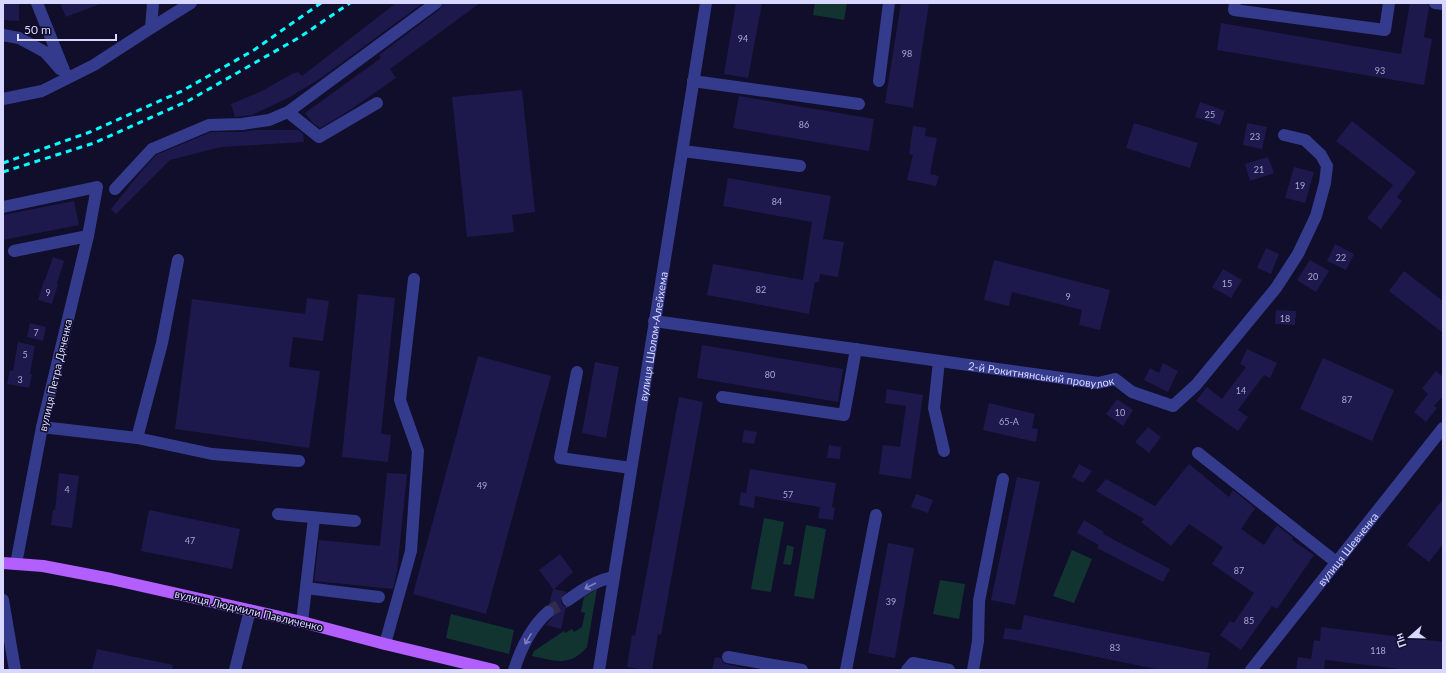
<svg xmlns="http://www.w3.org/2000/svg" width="1446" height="673" font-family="Lato,sans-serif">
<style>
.green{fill:#113430}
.building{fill:#1e194c}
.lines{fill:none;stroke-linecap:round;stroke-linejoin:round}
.minor-tunnel{stroke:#2e2c4a;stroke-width:12;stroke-dasharray:12 6;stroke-linecap:butt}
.minor{stroke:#353b8c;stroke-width:12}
.major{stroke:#b35eff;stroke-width:12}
.rail{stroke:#03ffff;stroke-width:3;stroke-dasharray:6 5;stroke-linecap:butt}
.oneway{stroke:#7e81c0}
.labels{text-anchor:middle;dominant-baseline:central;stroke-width:3;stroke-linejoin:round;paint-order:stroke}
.number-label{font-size:9px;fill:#a9a8d2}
.street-label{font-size:11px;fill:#d7d7ff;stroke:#100e2a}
</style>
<rect width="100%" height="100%" fill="#100e2a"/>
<path class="green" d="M 815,3 L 847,3 L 844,20 L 813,15 Z
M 764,518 L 784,522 L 771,592 L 751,589 Z
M 806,525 L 826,529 L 814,599 L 794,596 Z
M 787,545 L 794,547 L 791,565 L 783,564 Z
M 1072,550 L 1092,559 L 1074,603 L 1053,596 Z
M 940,580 L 965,584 L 959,619 L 933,614 Z
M 597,589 L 587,647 C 570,667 555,661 532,656 L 534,651 L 564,631 L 565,633 L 572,629 L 574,632 L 582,627 L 585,613 L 581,612 L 584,597 Z
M 451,614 L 514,630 L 509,654 L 446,638 Z"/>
<path class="building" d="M 3,3 L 19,3 L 19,21 L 3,20 Z
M 60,3 L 100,3 L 100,4 L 66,17 Z
M 396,3 L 423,3 L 321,78 L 288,98 L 252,115 L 235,117 L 231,104 L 262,91 L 292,74 L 298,72 L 302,76 Z
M 443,3 L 480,3 L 390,69 L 396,78 L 350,110 L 320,128 L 313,123 L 305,113 L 381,58 L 379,55 L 440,9 Z
M 736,3 L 762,3 L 748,78 L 724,74 Z
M 901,3 L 929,3 L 913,108 L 885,103 Z
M 1410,3 L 1428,3 L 1429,7 L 1424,37 L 1432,39 L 1424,85 L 1217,50 L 1221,23 L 1401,54 Z
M 522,90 L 535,212 L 512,215 L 514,232 L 467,237 L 452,97 Z
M 739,96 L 874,119 L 869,151 L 733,128 Z
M 1200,102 L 1225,111 L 1220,125 L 1195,117 Z
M 1352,121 L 1416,172 L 1397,197 L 1402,201 L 1381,229 L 1367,218 L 1393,185 L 1336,141 Z
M 1134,123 L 1198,143 L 1190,168 L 1126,148 Z
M 1247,123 L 1267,127 L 1262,149 L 1243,145 Z
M 913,126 L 926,128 L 925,136 L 937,138 L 930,174 L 939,176 L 936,186 L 907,180 L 913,155 L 909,154 Z
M 255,130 L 298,130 L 303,134 L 304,142 L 221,147 L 170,160 L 116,214 L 111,209 L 139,174 L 156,155 L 211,132 L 242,132 Z
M 1268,157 L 1274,173 L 1250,181 L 1245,164 Z
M 1294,167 L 1314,172 L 1305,203 L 1285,198 Z
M 728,178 L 831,196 L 823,239 L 844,242 L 838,277 L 820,274 L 819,282 L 815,282 L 809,314 L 707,295 L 713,264 L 803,280 L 812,222 L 723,206 Z
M 74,201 L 79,225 L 3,240 L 3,215 Z
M 1335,244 L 1354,254 L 1346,270 L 1327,261 Z
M 1266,248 L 1279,254 L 1271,274 L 1257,268 Z
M 53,257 L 64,261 L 57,283 L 58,284 L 52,304 L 38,300 L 44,280 L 45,280 Z
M 994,260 L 1110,290 L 1100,330 L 1079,325 L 1082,310 L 1012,292 L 1009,306 L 984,300 Z
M 1310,260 L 1329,271 L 1316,292 L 1297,280 Z
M 1223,269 L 1242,280 L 1231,298 L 1212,287 Z
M 1404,271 L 1443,301 L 1443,333 L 1389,291 Z
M 358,294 L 395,298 L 381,434 L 391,435 L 388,462 L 342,457 Z
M 307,298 L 329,301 L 323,341 L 293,337 L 289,367 L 320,371 L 309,448 L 175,429 L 192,299 L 305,314 Z
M 1276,310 L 1296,311 L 1295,325 L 1275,324 Z
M 30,323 L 46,327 L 43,341 L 27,337 Z
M 18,342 L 35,346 L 30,374 L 32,374 L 29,388 L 7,384 L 10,370 L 13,371 Z
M 702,345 L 843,369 L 838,402 L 697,378 Z
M 1247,349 L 1277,363 L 1270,378 L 1264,375 L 1238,410 L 1248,417 L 1238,431 L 1196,401 L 1207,387 L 1222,399 L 1246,367 L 1240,364 Z
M 478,356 L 551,376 L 486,614 L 413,594 Z
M 1323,358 L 1394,390 L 1372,441 L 1300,409 Z
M 595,362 L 619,367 L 606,438 L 582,433 Z
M 1163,363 L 1178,371 L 1168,392 L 1144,380 L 1150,368 L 1159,373 Z
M 1436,371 L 1443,377 L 1443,396 L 1434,406 L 1437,408 L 1426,422 L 1414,412 L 1428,394 L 1422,388 Z
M 887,389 L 923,395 L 911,479 L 879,474 L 883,445 L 900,447 L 906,406 L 885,403 Z
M 679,397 L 703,402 L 661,635 L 658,634 L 652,670 L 646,670 L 627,667 L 632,635 L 635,636 Z
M 1117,399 L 1133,410 L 1123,426 L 1106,414 Z
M 989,403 L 1035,414 L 1032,428 L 1038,429 L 1036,442 L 983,430 Z
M 1148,427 L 1161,437 L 1149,453 L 1135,442 Z
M 744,430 L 757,432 L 754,444 L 742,442 Z
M 829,445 L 841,447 L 840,459 L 827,458 Z
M 1079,464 L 1092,471 L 1083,483 L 1072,477 Z
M 1189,464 L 1229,497 L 1233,490 L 1255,508 L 1241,529 L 1264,545 L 1277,525 L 1293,538 L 1292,540 L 1314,555 L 1277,609 L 1272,606 L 1241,650 L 1220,635 L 1230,621 L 1234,623 L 1254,593 L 1212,564 L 1223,547 L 1189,524 L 1171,546 L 1141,522 L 1144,519 L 1096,491 L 1106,479 L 1155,506 Z
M 750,469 L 836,483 L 832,507 L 835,508 L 833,520 L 818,518 L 820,507 L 755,496 L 754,508 L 739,505 L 741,492 L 746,493 Z
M 59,473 L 79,476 L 72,528 L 51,525 L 53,510 L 55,510 Z
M 387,473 L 407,474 L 397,572 L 393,589 L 314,581 L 319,540 L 380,546 Z
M 1017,477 L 1040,482 L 1015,605 L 991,600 Z
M 916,494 L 933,500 L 928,513 L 911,507 Z
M 1443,499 L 1443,544 L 1429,562 L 1407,545 Z
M 149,510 L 240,529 L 232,569 L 141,551 Z
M 1084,520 L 1104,532 L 1103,534 L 1170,569 L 1163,582 L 1097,548 L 1099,545 L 1077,533 Z
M 888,543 L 914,548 L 895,658 L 868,653 Z
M 560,554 L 573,572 L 554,589 L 567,592 L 561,597 L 561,600 L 562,605 L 566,607 L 561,629 L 546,625 L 555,614 L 554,607 L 549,605 L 553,589 L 539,570 Z
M 1024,615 L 1210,653 L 1207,670 L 1161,670 L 1014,640 L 1003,639 L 1005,628 L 1021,630 Z
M 1321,627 L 1443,642 L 1443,670 L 1408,670 L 1325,660 L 1324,670 L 1296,670 L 1298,657 L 1311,659 L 1314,640 L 1320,641 Z
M 97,649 L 173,665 L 172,670 L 92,670 Z
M 715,657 L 721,658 L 723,662 L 726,664 L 753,670 L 712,670 Z"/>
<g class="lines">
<path class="minor-tunnel" d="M 548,612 L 568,600"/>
<g class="minor">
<path d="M 37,3 L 67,78"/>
<path d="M 1235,3 L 1234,10 L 1385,30 L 1389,3"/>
<path d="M 1435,3 L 1443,4"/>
<path d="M 151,28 L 153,3"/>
<path d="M 3,35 L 19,38 L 45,52 L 60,69"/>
<path d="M 693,81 L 859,104"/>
<path d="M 879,81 L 889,3"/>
<path d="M 3,99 L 42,91 L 94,65 L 151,28 L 191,3"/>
<path d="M 288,112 L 319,137 L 377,103"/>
<path d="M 683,151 L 800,166"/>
<path d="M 115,189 L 152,149 L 209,125 L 242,124 L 269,120 L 288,112 L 436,3"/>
<path d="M 3,207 L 97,187 L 88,236 L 42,427 L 16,564"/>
<path d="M 14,251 L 88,236"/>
<path id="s1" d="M 654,321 L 1098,383 L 1115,379 L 1132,392 L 1173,406 L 1196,385 L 1276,288 L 1298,254 L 1316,216 L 1325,183 L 1327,166 L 1321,155 L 1305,140 L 1284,135"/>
<path d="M 939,361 L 934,408 L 944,451"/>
<path d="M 577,372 L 560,458 L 631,468"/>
<path d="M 722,397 L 844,415 L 856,349"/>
<path d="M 42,427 L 137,438 L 212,454 L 299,461"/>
<path d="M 137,438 L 162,343 L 178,260"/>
<path d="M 1198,453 L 1336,562"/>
<path d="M 278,514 L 355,521"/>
<path d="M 306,588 L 379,597"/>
<path d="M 3,600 L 15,670"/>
<path d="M 568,600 C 582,590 596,580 614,577"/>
<path d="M 302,622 L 314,518"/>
<path d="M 385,644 L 411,551 L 418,451 L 400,400 L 414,279"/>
<path d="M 728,657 L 802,670"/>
<path d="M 235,670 L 250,610"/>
<path d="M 514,670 C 521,648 531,627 548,612"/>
<path id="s2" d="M 599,670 L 706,3"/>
<path d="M 846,670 L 876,515"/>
<path d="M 907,670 L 913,663 L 949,670"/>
<path d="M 973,670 L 978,641 L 979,601 L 1003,479"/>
<path id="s3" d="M 1251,670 L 1443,428"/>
</g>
<path class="major" d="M 3,563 L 43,566 L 111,579 L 302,622 L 385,644 L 494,670"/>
<path class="rail" d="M 3,163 L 90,132 L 182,91 L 254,50 L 321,3
M 3,172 L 94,143 L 188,101 L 300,37 L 350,3"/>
</g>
<defs><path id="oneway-shaft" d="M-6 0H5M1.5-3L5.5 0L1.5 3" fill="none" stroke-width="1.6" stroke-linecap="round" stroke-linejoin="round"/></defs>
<g class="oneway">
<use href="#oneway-shaft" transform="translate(590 586) rotate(153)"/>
<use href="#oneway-shaft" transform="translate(528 639) rotate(120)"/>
</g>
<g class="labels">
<g class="number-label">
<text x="743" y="38">94</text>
<text x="907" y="53">98</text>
<text x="1380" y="70">93</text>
<text x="1210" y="114">25</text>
<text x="804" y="124">86</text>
<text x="1255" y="136">23</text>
<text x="1259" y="169">21</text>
<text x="1300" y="185">19</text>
<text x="777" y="201">84</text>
<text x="1341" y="257">22</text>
<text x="1313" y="276">20</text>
<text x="1227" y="283">15</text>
<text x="761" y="289">82</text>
<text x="48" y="292">9</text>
<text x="1068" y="296">9</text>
<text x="1285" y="318">18</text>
<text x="36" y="332">7</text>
<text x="25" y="354">5</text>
<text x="770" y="374">80</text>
<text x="20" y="379">3</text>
<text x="1241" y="390">14</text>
<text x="1347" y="399">87</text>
<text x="1120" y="412">10</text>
<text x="1009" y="421">65-А</text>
<text x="482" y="485">49</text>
<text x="67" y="489">4</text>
<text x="788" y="494">57</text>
<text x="190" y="540">47</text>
<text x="1239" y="570">87</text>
<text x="891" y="601">39</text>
<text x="1249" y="620">85</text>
<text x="1115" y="647">83</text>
<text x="1378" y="650">118</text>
</g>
<g class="street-label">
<text stroke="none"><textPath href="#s2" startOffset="338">вулиця Шолом-Алейхема</textPath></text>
<text stroke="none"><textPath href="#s1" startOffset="391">2-й Рокитнянський провулок</textPath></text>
<text transform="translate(55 375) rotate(-77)">вулиця Петра Дяченка</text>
<text stroke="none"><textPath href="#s3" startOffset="155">вулиця Шевченка</textPath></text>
<text transform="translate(249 610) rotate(13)">вулиця Людмили Павличенко</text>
</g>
</g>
<rect width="1446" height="673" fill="none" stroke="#d7d7ff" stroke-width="8"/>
<g transform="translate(1410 637) rotate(250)" stroke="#100e2a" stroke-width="3" paint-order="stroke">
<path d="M0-3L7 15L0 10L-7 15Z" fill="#d7d7ff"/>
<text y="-6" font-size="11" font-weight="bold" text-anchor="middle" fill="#d7d7ff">Пн</text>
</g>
<path d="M18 34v6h98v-6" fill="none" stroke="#d7d7ff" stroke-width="2"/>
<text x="24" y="34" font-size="12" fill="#d7d7ff" stroke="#100e2a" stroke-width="3" paint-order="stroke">50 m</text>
</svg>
